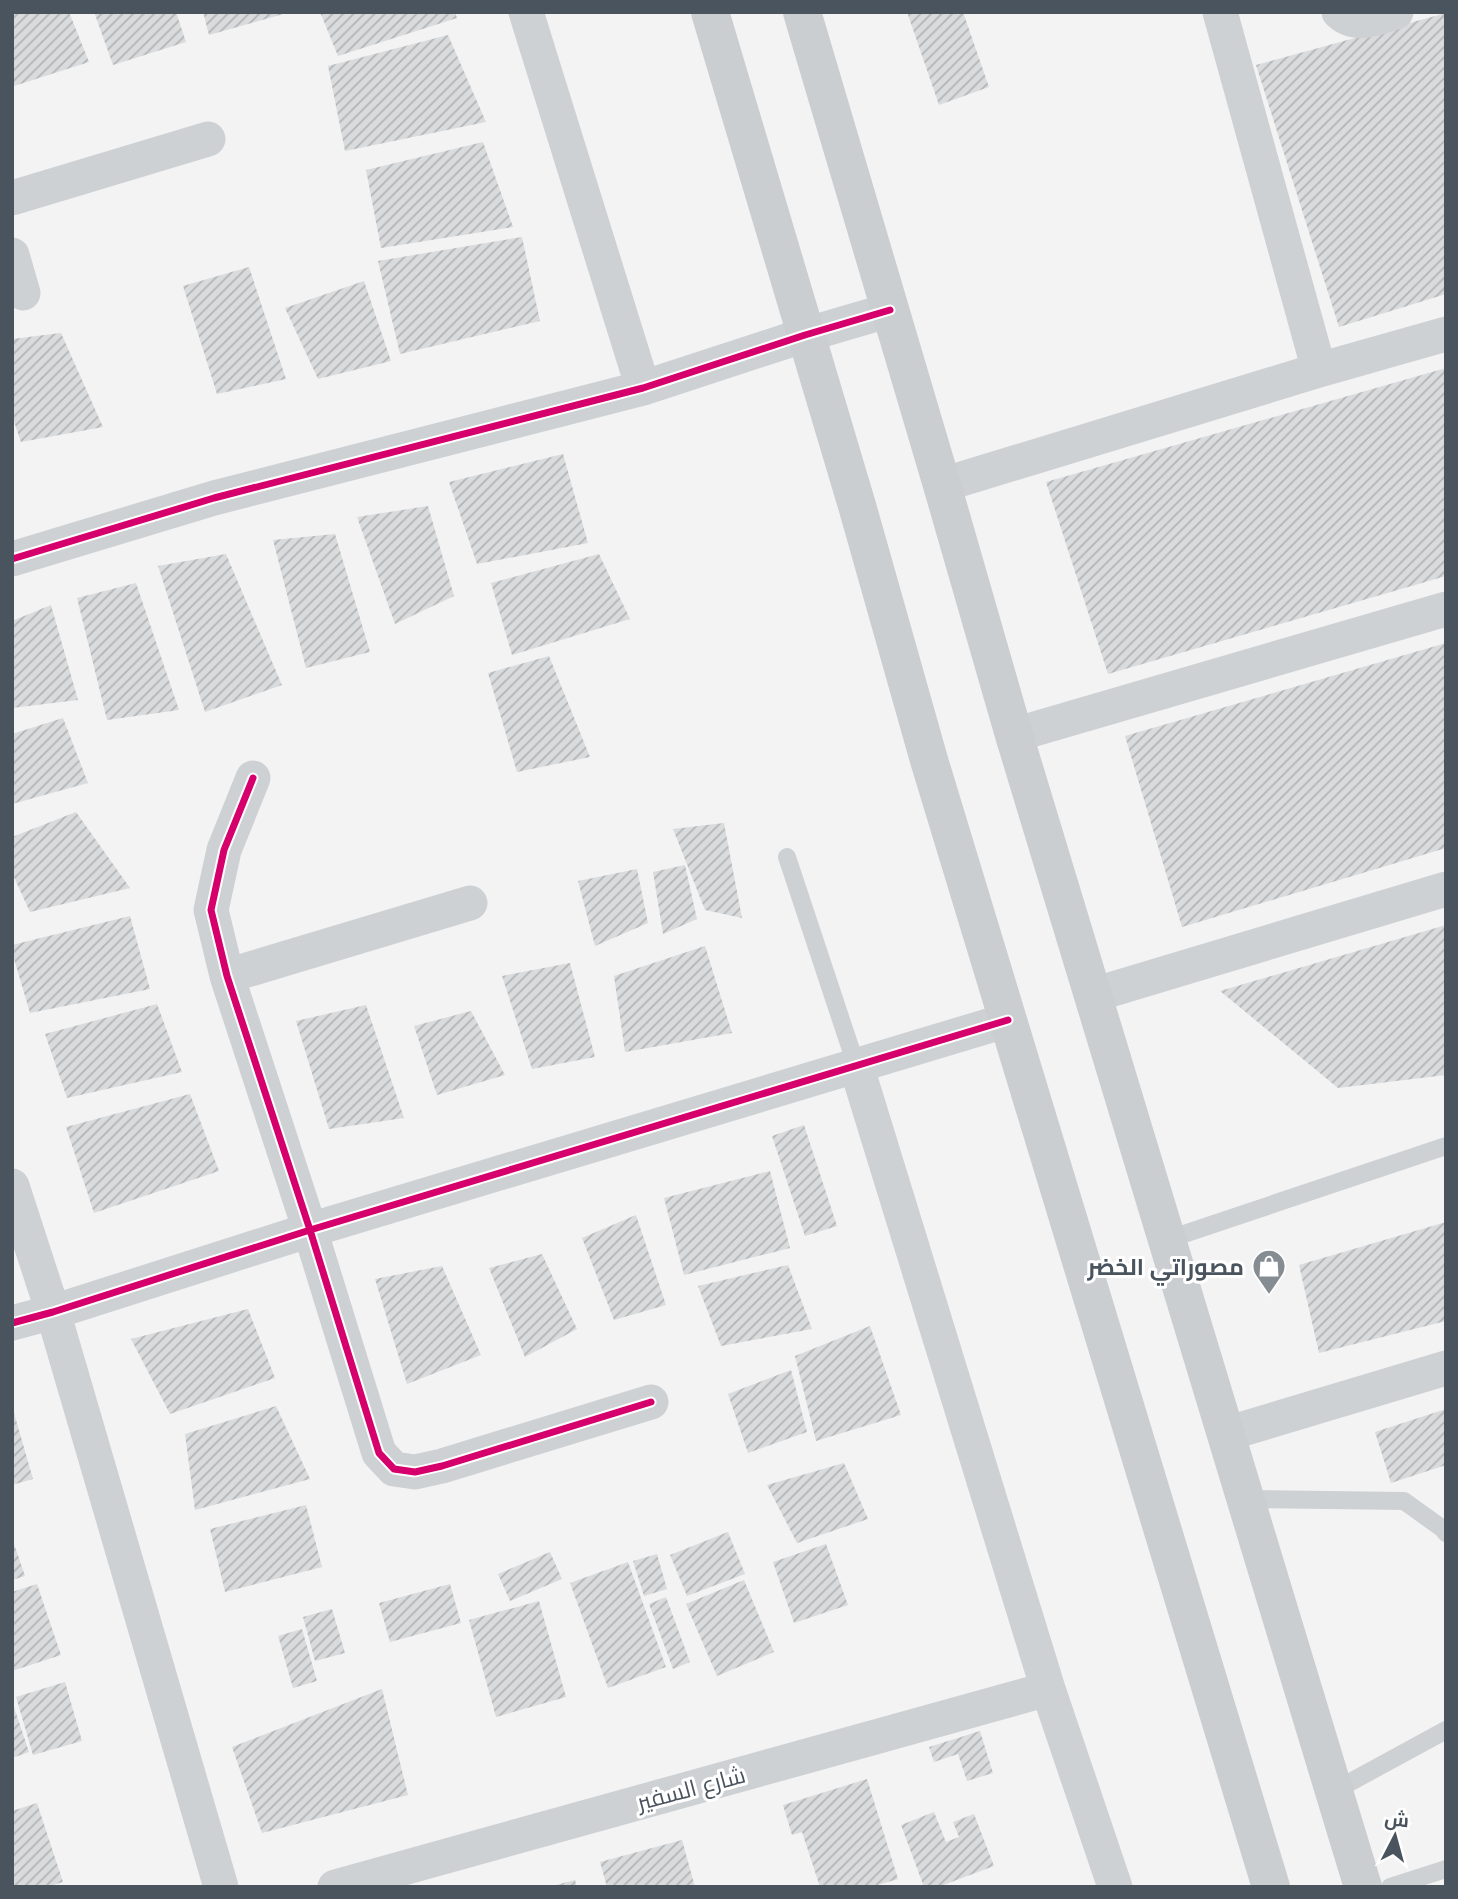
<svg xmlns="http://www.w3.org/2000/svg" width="1458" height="1899" font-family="'PT Sans',Cairo,sans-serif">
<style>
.building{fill:url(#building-hatch)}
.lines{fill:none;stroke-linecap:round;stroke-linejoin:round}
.service{stroke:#ced1d3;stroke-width:18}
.minor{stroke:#ced1d3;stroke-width:35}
.primary{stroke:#caced0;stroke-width:38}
.cycleway-casing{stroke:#fff;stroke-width:11}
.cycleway{stroke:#d6006c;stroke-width:7}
.labels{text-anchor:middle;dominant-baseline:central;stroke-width:6;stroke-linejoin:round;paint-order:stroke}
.poi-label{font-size:23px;font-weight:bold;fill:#4a545e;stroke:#fff;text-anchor:end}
.street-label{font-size:23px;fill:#4a545e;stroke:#fff}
</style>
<defs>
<pattern id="building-hatch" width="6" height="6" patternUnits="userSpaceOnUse" patternTransform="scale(1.75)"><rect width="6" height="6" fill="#dadbdd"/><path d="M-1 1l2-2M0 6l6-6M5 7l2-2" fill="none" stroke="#b3b4b6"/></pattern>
</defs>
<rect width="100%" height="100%" fill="#f3f3f3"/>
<path class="building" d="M 12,12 L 69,12 L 89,62 L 14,86 Z
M 94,12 L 176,12 L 186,42 L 113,65 Z
M 203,12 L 287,12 L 287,13 L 209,35 Z
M 320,12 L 455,12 L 457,18 L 338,56 Z
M 907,12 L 963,12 L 989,87 L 939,105 Z
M 1446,13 L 1446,294 L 1339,327 L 1256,65 Z
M 448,35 L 486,122 L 345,151 L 328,66 Z
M 483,142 L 513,227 L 381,248 L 366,170 Z
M 522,237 L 540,321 L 400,354 L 378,261 Z
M 249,267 L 286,379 L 217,394 L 183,286 Z
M 364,281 L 391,361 L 318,379 L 285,308 Z
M 61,333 L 103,427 L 21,442 L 12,416 L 12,339 Z
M 1446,368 L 1446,576 L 1108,674 L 1046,482 Z
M 563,454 L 588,543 L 477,564 L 449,482 Z
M 428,506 L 454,596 L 395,624 L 357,517 Z
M 335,534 L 370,652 L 306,668 L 273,540 Z
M 226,554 L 282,685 L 205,712 L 158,566 Z
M 599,554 L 630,619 L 512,655 L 491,583 Z
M 136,583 L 179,710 L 107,720 L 77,598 Z
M 51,605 L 78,700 L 12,708 L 12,621 Z
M 1446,643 L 1446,848 L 1182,927 L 1125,736 Z
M 549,656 L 590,757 L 517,772 L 488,673 Z
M 63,718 L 88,783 L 12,804 L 12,734 Z
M 76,812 L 130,888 L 30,912 L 12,873 L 12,837 Z
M 724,823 L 742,918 L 705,910 L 673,829 Z
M 685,865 L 697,919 L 663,934 L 653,872 Z
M 637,869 L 648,923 L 595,946 L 578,881 Z
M 130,916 L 150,989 L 30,1013 L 12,952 L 12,945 Z
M 1446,925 L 1446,1075 L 1338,1088 L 1220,991 Z
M 705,946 L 732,1033 L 625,1052 L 614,976 Z
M 570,963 L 595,1057 L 532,1069 L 502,976 Z
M 157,1004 L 182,1072 L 67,1098 L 45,1034 Z
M 366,1005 L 404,1118 L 329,1129 L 296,1021 Z
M 471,1011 L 505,1075 L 437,1095 L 414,1026 Z
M 190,1094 L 219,1171 L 94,1213 L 66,1127 Z
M 804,1125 L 837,1226 L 805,1236 L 772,1136 Z
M 770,1171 L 790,1248 L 684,1275 L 664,1198 Z
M 636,1215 L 666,1305 L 614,1320 L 582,1238 Z
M 1446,1222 L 1446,1321 L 1319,1353 L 1299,1265 Z
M 542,1254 L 577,1329 L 525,1357 L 489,1268 Z
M 788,1265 L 812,1329 L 721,1346 L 698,1286 Z
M 442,1266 L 481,1355 L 407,1384 L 375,1279 Z
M 248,1309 L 275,1378 L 170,1414 L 131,1339 Z
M 870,1326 L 901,1415 L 816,1441 L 795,1356 Z
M 791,1370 L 807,1432 L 748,1453 L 728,1394 Z
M 12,1406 L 33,1479 L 12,1485 Z
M 276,1406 L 310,1479 L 195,1510 L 185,1434 Z
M 1446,1409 L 1446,1465 L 1391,1483 L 1375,1432 Z
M 844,1463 L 868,1519 L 797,1543 L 767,1485 Z
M 306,1505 L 322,1567 L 225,1592 L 210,1529 Z
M 728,1532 L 745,1574 L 687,1596 L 670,1555 Z
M 12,1538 L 25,1576 L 12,1580 Z
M 826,1544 L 848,1605 L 794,1623 L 773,1562 Z
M 550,1552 L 562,1579 L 510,1601 L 498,1574 Z
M 657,1554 L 667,1589 L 644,1596 L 633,1561 Z
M 628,1562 L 666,1667 L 608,1688 L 570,1583 Z
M 744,1580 L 774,1652 L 717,1676 L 686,1604 Z
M 37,1584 L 61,1655 L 12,1671 L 12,1592 Z
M 450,1584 L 461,1623 L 390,1642 L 379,1603 Z
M 666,1597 L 690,1662 L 673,1669 L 649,1604 Z
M 539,1601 L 566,1697 L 496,1717 L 469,1620 Z
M 332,1609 L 345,1653 L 315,1661 L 303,1617 Z
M 302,1629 L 317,1681 L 293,1688 L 278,1636 Z
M 65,1682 L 82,1741 L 33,1755 L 16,1697 Z
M 382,1689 L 408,1795 L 262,1833 L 232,1747 Z
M 13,1704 L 29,1752 L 12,1758 L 12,1705 Z
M 980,1731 L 993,1773 L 967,1781 L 958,1754 L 934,1762 L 929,1747 Z
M 867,1779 L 898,1879 L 871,1887 L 820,1887 L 802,1832 L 792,1835 L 783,1805 Z
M 37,1803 L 63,1882 L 47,1887 L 12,1887 L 12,1811 Z
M 934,1812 L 946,1842 L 959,1837 L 953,1822 L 974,1814 L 994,1866 L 938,1887 L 924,1887 L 901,1825 Z
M 682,1840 L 695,1887 L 607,1887 L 600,1862 Z
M 575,1880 L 577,1887 L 553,1887 L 552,1886 Z"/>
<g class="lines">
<path class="service" d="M 787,857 L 856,1065
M 1166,1240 L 1446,1146
M 1245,1499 L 1404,1501 L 1443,1529 L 1446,1533
M 1334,1791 L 1446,1730
M 1390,1887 L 1446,1869"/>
<path class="minor" d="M 526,12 L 643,388
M 1220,12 L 1319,370
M 1339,12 C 1356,28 1376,18 1396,12
M 12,198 L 208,139
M 12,255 L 23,293
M 942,485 L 1319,370 L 1446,334
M 12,559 L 214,498 L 643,388 L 805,335 L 890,310
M 1014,735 L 1446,609
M 253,778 L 224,850 L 211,910 L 227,976 L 310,1230 L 379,1453 L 394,1469 L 415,1472 L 442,1466 L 651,1402
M 227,976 L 470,903
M 1093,995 L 1446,889
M 856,1065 L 1048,1689 L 1115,1887
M 12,1186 L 53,1312 L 221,1887
M 12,1323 L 53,1312 L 310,1230 L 1008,1020
M 1226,1434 L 1446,1368
M 335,1887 L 1048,1689"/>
<path class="primary" d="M 710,12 L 858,509 L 929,760 L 1271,1887
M 802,12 L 942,485 L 1014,735 L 1363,1887"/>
<defs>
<path id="cycleway" d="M 12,559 L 214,498 L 643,388 L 805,335 L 890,310
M 253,778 L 224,850 L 211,910 L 227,976 L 310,1230 L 379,1453 L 394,1469 L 415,1472 L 442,1466 L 651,1402
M 12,1323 L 53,1312 L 310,1230 L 1008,1020"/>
</defs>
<use href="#cycleway" class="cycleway-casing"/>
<use href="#cycleway" class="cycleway"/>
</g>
<defs>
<symbol id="shop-pin" viewBox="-11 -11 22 30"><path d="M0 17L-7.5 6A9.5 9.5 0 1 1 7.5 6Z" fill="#858c92" stroke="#fff"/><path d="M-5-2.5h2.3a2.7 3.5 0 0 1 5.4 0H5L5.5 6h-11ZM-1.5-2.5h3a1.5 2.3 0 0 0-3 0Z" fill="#fff"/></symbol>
</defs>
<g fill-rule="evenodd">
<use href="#shop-pin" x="1250" y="1247" width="38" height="52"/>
</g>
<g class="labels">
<g class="poi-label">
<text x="1244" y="1266">مصوراتي الخضر</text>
</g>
<g class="street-label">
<text transform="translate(691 1788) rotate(-15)">شارع السفير</text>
</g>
</g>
<rect width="1458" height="1899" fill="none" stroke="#4a545e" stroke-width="28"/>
<g transform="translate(1395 1836) rotate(6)" stroke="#ffffff" stroke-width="5" paint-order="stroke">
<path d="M0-5L12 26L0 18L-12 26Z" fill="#4a545e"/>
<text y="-10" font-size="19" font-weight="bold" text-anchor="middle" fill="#4a545e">ش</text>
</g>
</svg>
